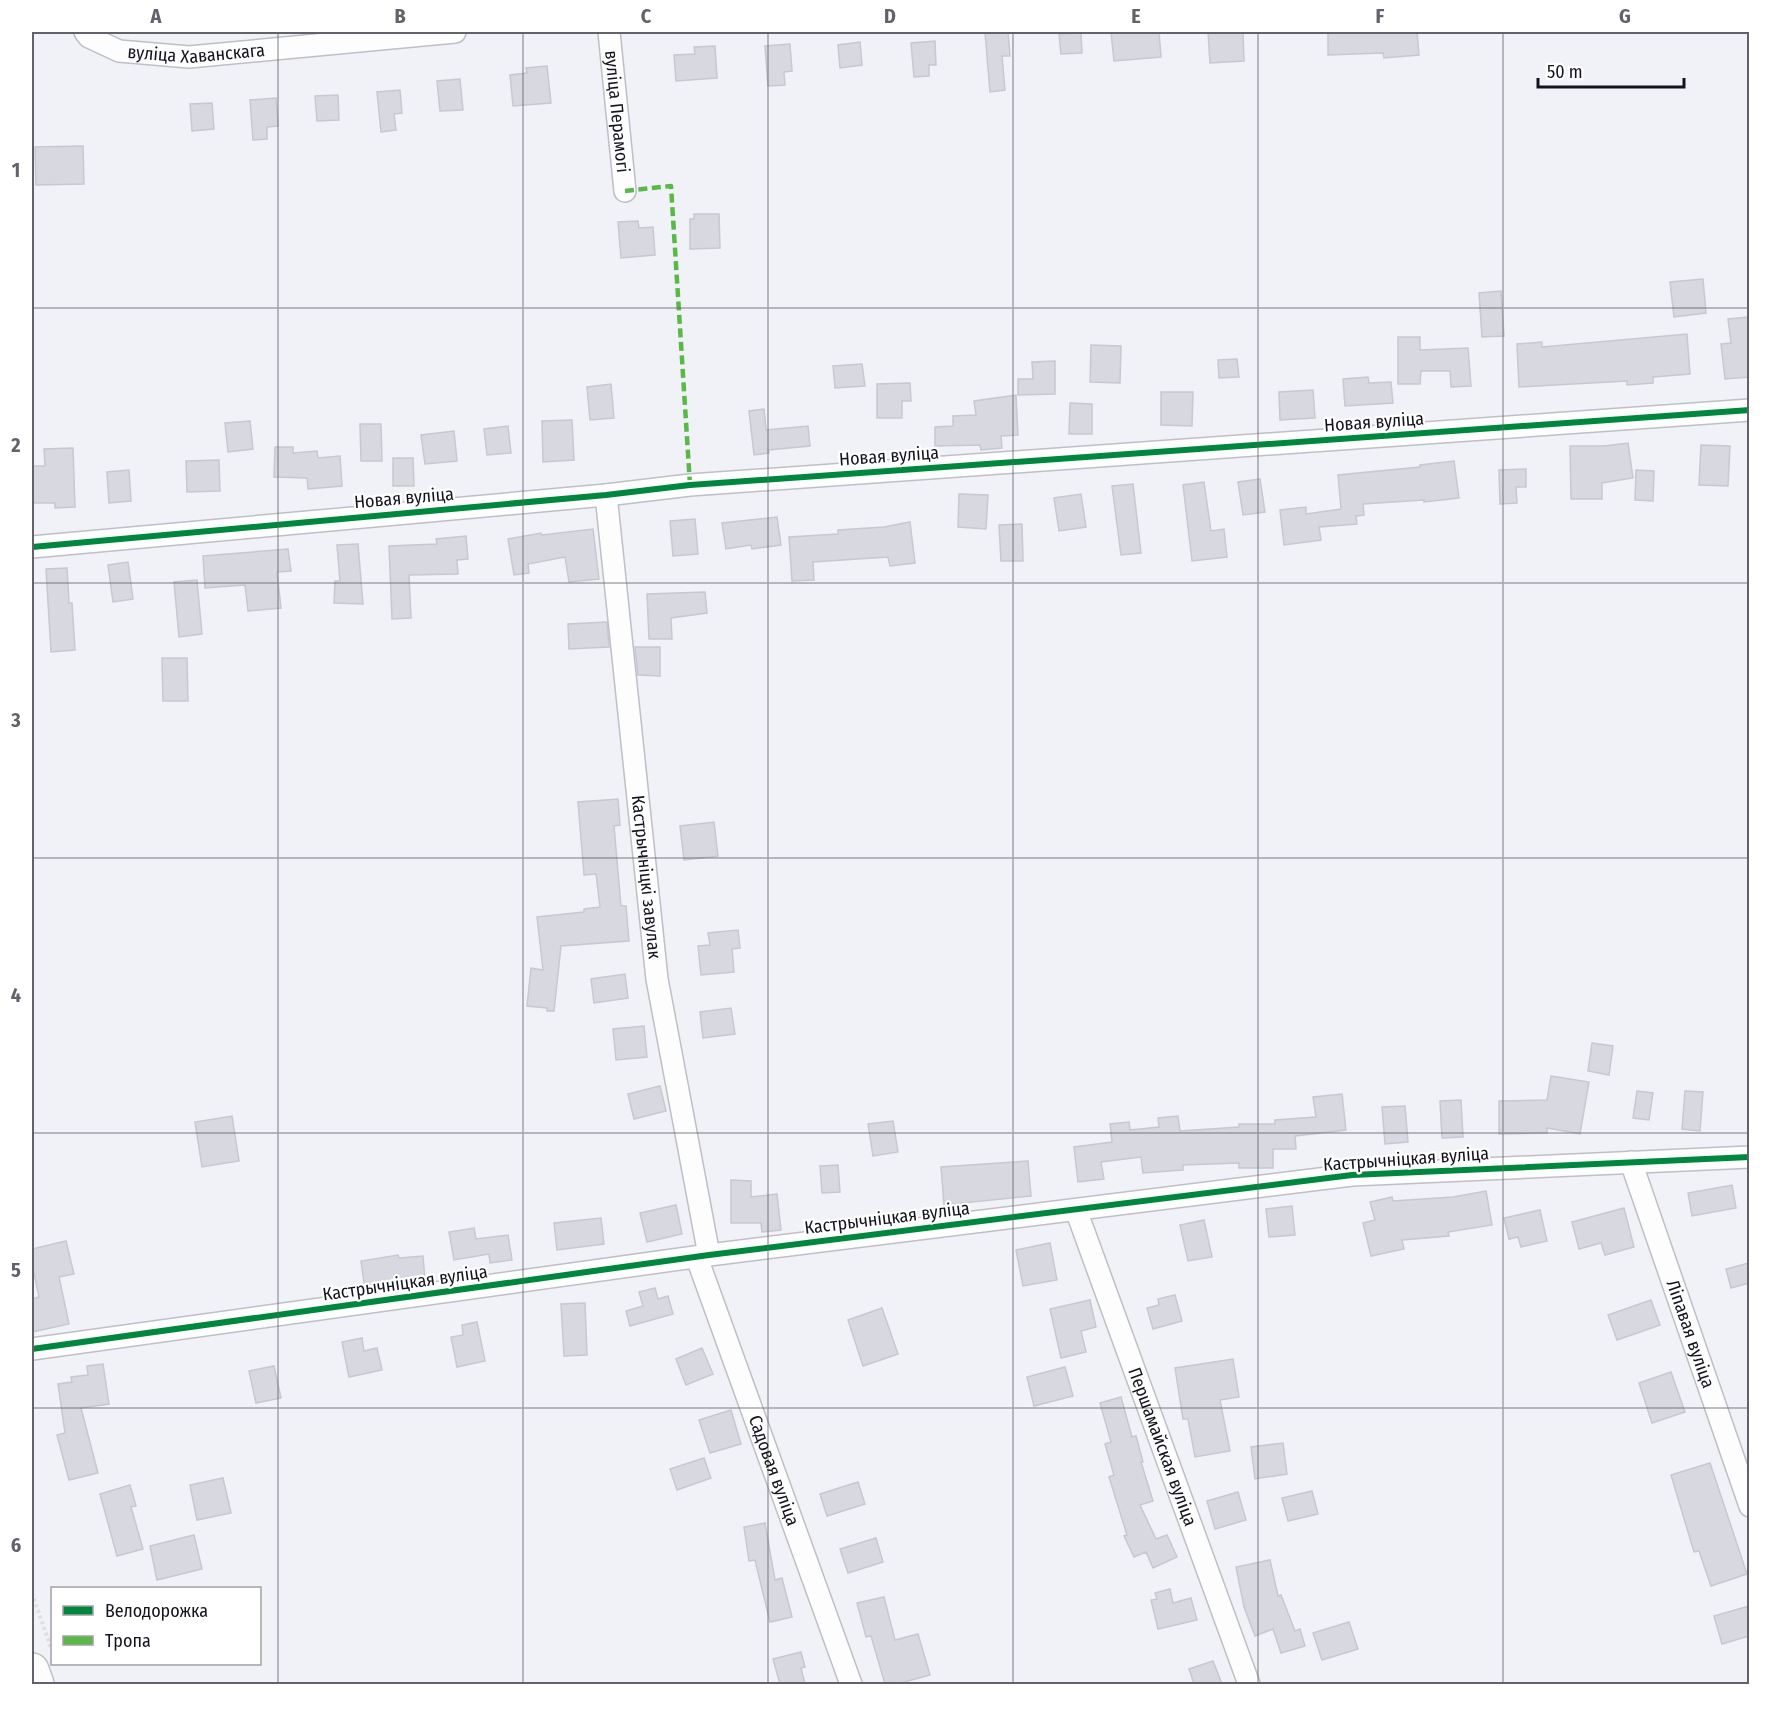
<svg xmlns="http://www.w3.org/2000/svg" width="1781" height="1716" font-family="'Fira Sans Condensed',sans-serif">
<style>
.building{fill:#d7d8e0;stroke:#c7c8d0;stroke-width:1.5}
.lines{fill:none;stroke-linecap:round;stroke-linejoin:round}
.street-casing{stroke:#bebfc7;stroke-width:24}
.primary-casing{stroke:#bebfc7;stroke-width:36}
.path{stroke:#dfdfe1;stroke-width:4;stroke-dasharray:3 3;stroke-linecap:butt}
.street{stroke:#fdfdfe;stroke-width:21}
.primary{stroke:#fdfdfe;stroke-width:33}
.quiet{stroke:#58b947;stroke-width:4.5;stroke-dasharray:9 4.5;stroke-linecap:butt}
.cycleway-casing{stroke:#fff;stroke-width:10}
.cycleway{stroke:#00873e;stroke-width:6}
.grid{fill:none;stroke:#61626a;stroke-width:1.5;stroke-opacity:0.55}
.labels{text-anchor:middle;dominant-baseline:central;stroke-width:4.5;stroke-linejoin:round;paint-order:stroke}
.street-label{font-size:18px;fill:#13141d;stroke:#fff}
.neatline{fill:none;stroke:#61626a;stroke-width:2}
.grid-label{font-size:20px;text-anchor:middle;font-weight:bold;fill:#61626a}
</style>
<rect width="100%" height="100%" fill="#f1f2f8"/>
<path class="building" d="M 985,32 L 1008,32 L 1010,56 L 1002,56 L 1005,90 L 990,92 Z
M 1111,32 L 1159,32 L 1161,57 L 1114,61 Z
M 1208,32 L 1243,32 L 1244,61 L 1210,63 Z
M 1328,32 L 1417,32 L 1419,55 L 1384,58 L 1383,53 L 1328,55 Z
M 1081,33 L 1082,53 L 1061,54 L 1059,34 Z
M 935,41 L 936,65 L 929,65 L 929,76 L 914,77 L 911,43 Z
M 860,42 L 862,65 L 840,68 L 838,45 Z
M 790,44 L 792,71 L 784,72 L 785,85 L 768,86 L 765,46 Z
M 715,46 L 717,78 L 676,81 L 674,55 L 695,54 L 694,47 Z
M 547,66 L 551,103 L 513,106 L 510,75 L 527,73 L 526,68 Z
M 460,79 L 463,110 L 440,111 L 437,81 Z
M 400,90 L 402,113 L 394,114 L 396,130 L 381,132 L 377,92 Z
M 338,95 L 339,120 L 317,121 L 315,96 Z
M 276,98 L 278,126 L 267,127 L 267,139 L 253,140 L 250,100 Z
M 212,103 L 214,129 L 192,131 L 190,104 Z
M 83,146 L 84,184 L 36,185 L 35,147 Z
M 694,214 L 719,214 L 720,248 L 690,249 L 690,219 L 694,219 Z
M 638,221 L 639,228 L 653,227 L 655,255 L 621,258 L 618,222 Z
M 1703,279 L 1706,313 L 1674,317 L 1670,282 Z
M 1501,291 L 1504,336 L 1482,337 L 1479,293 Z
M 1749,317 L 1749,377 L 1725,379 L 1721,344 L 1731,343 L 1728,319 Z
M 1687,334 L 1690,374 L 1653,377 L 1653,383 L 1627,385 L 1627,381 L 1519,387 L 1517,344 L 1542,342 L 1542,347 Z
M 1398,337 L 1420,337 L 1420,350 L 1468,348 L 1471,386 L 1451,387 L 1450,371 L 1421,371 L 1420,384 L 1398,384 Z
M 1091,345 L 1121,346 L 1120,383 L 1090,382 Z
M 1237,359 L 1239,377 L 1219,378 L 1218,360 Z
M 1055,361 L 1055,394 L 1018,395 L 1018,379 L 1033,379 L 1032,362 Z
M 862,364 L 865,386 L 835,388 L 833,366 Z
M 1368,377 L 1369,383 L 1391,382 L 1393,403 L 1345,406 L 1343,379 Z
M 910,383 L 911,401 L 902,401 L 902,418 L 877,418 L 877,384 Z
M 611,384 L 614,418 L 590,420 L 587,387 Z
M 1313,390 L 1315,418 L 1280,420 L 1279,392 Z
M 1161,392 L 1193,392 L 1192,426 L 1161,425 Z
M 1016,395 L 1018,435 L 1001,436 L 1002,448 L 981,450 L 980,445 L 935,446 L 935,427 L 953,426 L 953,416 L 976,415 L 974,401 Z
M 1070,403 L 1092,404 L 1092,434 L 1069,434 Z
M 764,409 L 766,430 L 808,426 L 810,446 L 768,450 L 769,453 L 754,455 L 749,411 Z
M 572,420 L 574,460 L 543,462 L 542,421 Z
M 250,421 L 253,449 L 228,452 L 225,423 Z
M 360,424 L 381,424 L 382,461 L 361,461 Z
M 508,426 L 511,453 L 487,455 L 484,429 Z
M 454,431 L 457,461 L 425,464 L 421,435 Z
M 1628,443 L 1633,478 L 1602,483 L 1602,499 L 1571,499 L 1570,446 L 1604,446 Z
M 1701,445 L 1730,446 L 1728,486 L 1699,485 Z
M 275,447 L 293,447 L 293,453 L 317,451 L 318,458 L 340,456 L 342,486 L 308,489 L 307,478 L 274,477 Z
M 73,448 L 75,507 L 55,508 L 55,503 L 32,503 L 32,466 L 45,466 L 44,449 Z
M 393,458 L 413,458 L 414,486 L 393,486 Z
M 219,460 L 220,491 L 187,492 L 186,461 Z
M 1454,461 L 1459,498 L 1424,502 L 1424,500 L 1363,504 L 1364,515 L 1356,516 L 1357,524 L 1319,527 L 1321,540 L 1284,545 L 1280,510 L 1306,507 L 1306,514 L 1341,509 L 1338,475 L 1420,467 L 1420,465 Z
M 1526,469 L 1526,487 L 1516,487 L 1517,503 L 1500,504 L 1499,470 Z
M 129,470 L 131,501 L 109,503 L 107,472 Z
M 1636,470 L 1654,471 L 1653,501 L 1635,500 Z
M 1260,479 L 1265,512 L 1243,515 L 1238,482 Z
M 1204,482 L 1211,531 L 1224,529 L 1227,557 L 1192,561 L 1183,485 Z
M 1133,484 L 1141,553 L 1121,555 L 1112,486 Z
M 959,494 L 988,495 L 986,529 L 958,527 Z
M 1081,494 L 1086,527 L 1059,531 L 1054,498 Z
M 777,517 L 781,545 L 752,549 L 751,545 L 726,549 L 722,523 Z
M 695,519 L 698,554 L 673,556 L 670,521 Z
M 910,522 L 915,563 L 890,566 L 888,557 L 813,562 L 814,580 L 792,581 L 789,537 L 838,534 L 838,530 L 884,527 Z
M 1022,524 L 1023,561 L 1001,561 L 999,525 Z
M 593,529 L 599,579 L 569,582 L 565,557 L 528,564 L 529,573 L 514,575 L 508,539 L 541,533 L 542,535 Z
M 466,536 L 468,559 L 457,560 L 458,574 L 409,575 L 411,618 L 392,619 L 389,546 L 437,544 L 436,539 Z
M 358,544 L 363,604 L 334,603 L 335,581 L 340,581 L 337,545 Z
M 288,549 L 291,571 L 277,572 L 281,608 L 248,611 L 245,585 L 205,588 L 203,556 Z
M 128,562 L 133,599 L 113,602 L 108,565 Z
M 67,568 L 69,603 L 72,603 L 75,650 L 51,652 L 46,569 Z
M 197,580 L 202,634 L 179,637 L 174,582 Z
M 705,592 L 707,613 L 671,618 L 672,639 L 649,639 L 647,594 Z
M 607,622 L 609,647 L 569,649 L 568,624 Z
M 635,647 L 660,647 L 660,676 L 638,675 Z
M 162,658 L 187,658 L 188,701 L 163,701 Z
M 618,799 L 620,825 L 614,826 L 621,906 L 626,906 L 629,941 L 561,946 L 554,1011 L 547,1011 L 547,1008 L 527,1006 L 531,968 L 543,970 L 537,917 L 584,912 L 584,909 L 600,907 L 596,874 L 584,875 L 578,802 Z
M 714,822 L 718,856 L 684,860 L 680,826 Z
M 738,930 L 740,948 L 732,949 L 734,972 L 701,975 L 698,946 L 710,945 L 708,933 Z
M 625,974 L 628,998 L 594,1003 L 591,979 Z
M 731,1008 L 735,1034 L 703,1038 L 700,1012 Z
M 644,1026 L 647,1057 L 616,1060 L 613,1029 Z
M 1592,1043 L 1613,1046 L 1609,1075 L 1588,1071 Z
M 1551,1076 L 1589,1082 L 1580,1134 L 1547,1128 L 1547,1133 L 1499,1134 L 1499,1101 L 1547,1100 Z
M 660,1086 L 666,1111 L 634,1119 L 628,1094 Z
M 1637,1091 L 1653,1093 L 1649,1120 L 1633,1118 Z
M 1685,1091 L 1703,1092 L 1700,1131 L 1682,1129 Z
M 1342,1094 L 1346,1130 L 1295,1136 L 1296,1149 L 1273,1149 L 1273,1168 L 1239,1168 L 1239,1163 L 1183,1165 L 1183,1170 L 1143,1173 L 1141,1157 L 1101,1162 L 1104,1179 L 1078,1182 L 1074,1147 L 1112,1142 L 1110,1124 L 1129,1122 L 1130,1130 L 1159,1127 L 1158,1118 L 1178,1116 L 1180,1131 L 1239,1127 L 1239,1124 L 1275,1124 L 1275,1120 L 1316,1117 L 1313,1097 Z
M 1461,1100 L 1463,1137 L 1442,1138 L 1440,1101 Z
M 1405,1106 L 1408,1142 L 1385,1144 L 1382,1107 Z
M 232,1116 L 239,1161 L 202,1167 L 195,1122 Z
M 893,1121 L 898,1152 L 873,1156 L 868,1124 Z
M 1028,1161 L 1031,1196 L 944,1205 L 941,1167 Z
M 838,1165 L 840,1192 L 822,1193 L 820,1166 Z
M 731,1180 L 751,1181 L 751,1197 L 777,1194 L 781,1230 L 762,1232 L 761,1223 L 731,1223 Z
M 1732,1185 L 1736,1208 L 1692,1216 L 1688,1193 Z
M 1486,1191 L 1492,1225 L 1448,1232 L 1449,1236 L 1402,1240 L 1404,1249 L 1371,1256 L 1363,1223 L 1375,1220 L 1370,1202 L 1392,1197 L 1393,1201 L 1453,1197 Z
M 676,1205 L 682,1234 L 647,1242 L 640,1213 Z
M 1292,1206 L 1295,1235 L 1269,1237 L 1266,1209 Z
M 1624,1208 L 1634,1247 L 1605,1255 L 1601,1243 L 1579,1249 L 1572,1222 Z
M 1540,1210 L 1547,1241 L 1521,1247 L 1518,1237 L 1509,1239 L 1504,1218 Z
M 601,1218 L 604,1244 L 557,1250 L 554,1223 Z
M 1204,1220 L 1212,1257 L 1188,1261 L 1180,1225 Z
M 474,1228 L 476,1239 L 508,1235 L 512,1260 L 490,1263 L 489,1254 L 454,1260 L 449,1232 Z
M 66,1241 L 74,1274 L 59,1277 L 69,1324 L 32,1332 L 32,1299 L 39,1297 L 32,1264 L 32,1249 Z
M 1050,1243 L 1057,1280 L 1023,1286 L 1016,1250 Z
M 398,1255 L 399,1258 L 423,1256 L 425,1280 L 403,1282 L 403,1285 L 365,1290 L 361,1261 Z
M 1749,1263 L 1749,1283 L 1731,1288 L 1726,1269 Z
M 655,1288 L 658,1299 L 668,1296 L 673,1314 L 630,1326 L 626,1311 L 643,1306 L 639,1292 Z
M 1175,1295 L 1182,1321 L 1153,1329 L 1147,1308 L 1159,1305 L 1158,1299 Z
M 1090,1300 L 1096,1327 L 1081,1331 L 1086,1352 L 1061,1358 L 1050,1309 Z
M 1651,1300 L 1660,1325 L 1617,1340 L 1608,1315 Z
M 585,1303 L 587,1355 L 564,1356 L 561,1304 Z
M 882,1308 L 898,1354 L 863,1366 L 848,1320 Z
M 477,1322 L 485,1361 L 457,1367 L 451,1337 L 463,1335 L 462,1325 Z
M 362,1338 L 364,1351 L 377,1348 L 382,1370 L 349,1377 L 342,1342 Z
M 702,1348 L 713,1374 L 686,1385 L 676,1359 Z
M 1233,1359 L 1239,1397 L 1220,1400 L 1230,1451 L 1195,1457 L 1188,1419 L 1183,1419 L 1175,1368 Z
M 103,1364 L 109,1404 L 81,1408 L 98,1473 L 69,1480 L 57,1435 L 65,1433 L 58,1384 L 72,1382 L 71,1377 L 88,1375 L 87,1366 Z
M 274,1366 L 281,1398 L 256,1403 L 249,1371 Z
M 1065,1367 L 1073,1396 L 1034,1406 L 1027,1377 Z
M 1671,1372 L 1685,1412 L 1652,1423 L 1639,1383 Z
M 1121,1397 L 1132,1437 L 1136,1436 L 1143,1462 L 1141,1462 L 1153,1501 L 1140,1505 L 1156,1539 L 1167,1535 L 1177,1557 L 1153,1568 L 1146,1552 L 1134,1557 L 1124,1536 L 1127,1535 L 1109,1477 L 1114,1475 L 1105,1444 L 1111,1442 L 1100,1403 Z
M 731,1410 L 741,1444 L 710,1453 L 699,1420 Z
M 1283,1443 L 1287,1474 L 1255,1479 L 1251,1447 Z
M 704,1458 L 711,1478 L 677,1490 L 670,1469 Z
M 1710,1463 L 1747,1574 L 1711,1586 L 1699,1551 L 1694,1552 L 1671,1475 Z
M 223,1478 L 231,1513 L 197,1520 L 190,1485 Z
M 858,1482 L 865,1504 L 827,1516 L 820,1494 Z
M 130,1485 L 136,1506 L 131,1507 L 143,1549 L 117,1556 L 100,1494 Z
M 1312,1491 L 1318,1514 L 1288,1521 L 1282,1498 Z
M 1238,1492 L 1246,1520 L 1215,1529 L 1207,1501 Z
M 765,1523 L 775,1580 L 782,1578 L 792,1617 L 770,1622 L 755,1560 L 749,1561 L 744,1527 Z
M 194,1535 L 202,1569 L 157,1580 L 150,1546 Z
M 876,1538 L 883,1562 L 848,1573 L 840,1549 Z
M 1270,1560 L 1278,1596 L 1281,1595 L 1295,1631 L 1300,1629 L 1305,1646 L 1281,1653 L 1273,1629 L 1255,1636 L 1244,1607 L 1236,1567 Z
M 1170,1589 L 1173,1603 L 1191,1598 L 1197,1620 L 1158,1629 L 1151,1600 L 1157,1599 L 1155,1593 Z
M 884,1597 L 895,1640 L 918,1634 L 930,1675 L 897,1684 L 885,1684 L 871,1636 L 866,1637 L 857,1603 Z
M 1749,1606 L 1749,1636 L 1722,1644 L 1714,1616 Z
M 1349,1622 L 1358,1649 L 1322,1660 L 1313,1633 Z
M 801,1652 L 805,1667 L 801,1668 L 805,1684 L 780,1684 L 773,1659 Z
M 1213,1661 L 1222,1684 L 1194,1684 L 1189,1669 Z"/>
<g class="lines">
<defs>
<g id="street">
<path id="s1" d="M 85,32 L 89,37 L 119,51 L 189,57 L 455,32"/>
<path id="s2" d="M 609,32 L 625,191"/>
<path id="s3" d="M 606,495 L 657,979 L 709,1255"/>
<path d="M 32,547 L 606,495 L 690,485 L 1750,410"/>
<path id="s4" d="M 1631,1162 L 1750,1506"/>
<path id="s5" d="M 1076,1210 L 1249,1684"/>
<path id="s6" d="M 697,1258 L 851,1684"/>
<path d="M 32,1349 L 709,1255 L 1352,1175 L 1750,1157"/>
</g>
<path id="primary" d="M 32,1670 L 37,1684"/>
</defs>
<use href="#street" class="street-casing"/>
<use href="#primary" class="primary-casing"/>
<path class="path" d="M 32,1593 L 52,1651"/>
<use href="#street" class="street"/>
<use href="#primary" class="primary"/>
<path class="quiet" d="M 625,191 L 671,186 L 690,485"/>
<defs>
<path id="cycleway" d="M 32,547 L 606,495 L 690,485 L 1750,410
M 32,1349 L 709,1255 L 1352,1175 L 1750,1157"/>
</defs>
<use href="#cycleway" class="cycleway-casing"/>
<use href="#cycleway" class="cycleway"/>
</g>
<path class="grid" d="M 278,32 L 278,1684M 523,32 L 523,1684M 768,32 L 768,1684M 1013,32 L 1013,1684M 1258,32 L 1258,1684M 1503,32 L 1503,1684M 32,308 L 1750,308M 32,583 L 1750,583M 32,858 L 1750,858M 32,1133 L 1750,1133M 32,1408 L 1750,1408"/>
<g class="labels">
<g class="street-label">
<text stroke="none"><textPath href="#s1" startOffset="117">вуліца Хаванскага</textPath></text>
<text stroke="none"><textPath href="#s2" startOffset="80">вуліца Перамогі</textPath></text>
<text transform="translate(1374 422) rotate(-4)">Новая вуліца</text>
<text transform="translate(889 456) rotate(-4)">Новая вуліца</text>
<text transform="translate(404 498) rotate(-5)">Новая вуліца</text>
<text stroke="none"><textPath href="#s3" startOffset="384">Кастрычніцкі завулак</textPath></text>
<text transform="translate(1406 1159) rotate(-4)">Кастрычніцкая вуліца</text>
<text transform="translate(887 1218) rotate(-7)">Кастрычніцкая вуліца</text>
<text transform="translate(405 1283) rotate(-8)">Кастрычніцкая вуліца</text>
<text stroke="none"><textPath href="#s4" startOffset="182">Ліпавая вуліца</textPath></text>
<text stroke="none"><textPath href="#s5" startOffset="252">Першамайская вуліца</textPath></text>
<text stroke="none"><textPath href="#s6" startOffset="226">Садовая вуліца</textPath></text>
</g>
</g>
<rect width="1781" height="1716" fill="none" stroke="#ffffff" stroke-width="66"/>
<rect x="51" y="1587" width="210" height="78" fill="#ffffff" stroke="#a1a1a5" stroke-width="1.5"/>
<rect x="63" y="1606" width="30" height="9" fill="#00873e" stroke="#a1a1a5" stroke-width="1.5"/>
<text x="105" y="1617" font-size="18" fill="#13141d">Велодорожка</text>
<rect x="63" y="1636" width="30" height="9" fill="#58b947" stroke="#a1a1a5" stroke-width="1.5"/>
<text x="105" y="1647" font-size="18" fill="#13141d">Тропа</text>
<path d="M1538 78v9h146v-9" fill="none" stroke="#13141d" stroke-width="3"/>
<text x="1547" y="78" font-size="18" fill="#13141d" stroke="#ffffff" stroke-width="4.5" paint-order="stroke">50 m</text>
<rect x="33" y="33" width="1715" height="1650" class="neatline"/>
<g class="grid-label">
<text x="156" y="23">A</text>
<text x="400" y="23">B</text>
<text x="646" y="23">C</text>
<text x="890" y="23">D</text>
<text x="1136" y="23">E</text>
<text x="1380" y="23">F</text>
<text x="1625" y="23">G</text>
<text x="16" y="177">1</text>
<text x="16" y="452">2</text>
<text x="16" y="727">3</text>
<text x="16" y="1002">4</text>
<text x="16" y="1277">5</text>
<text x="16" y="1552">6</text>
</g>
</svg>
